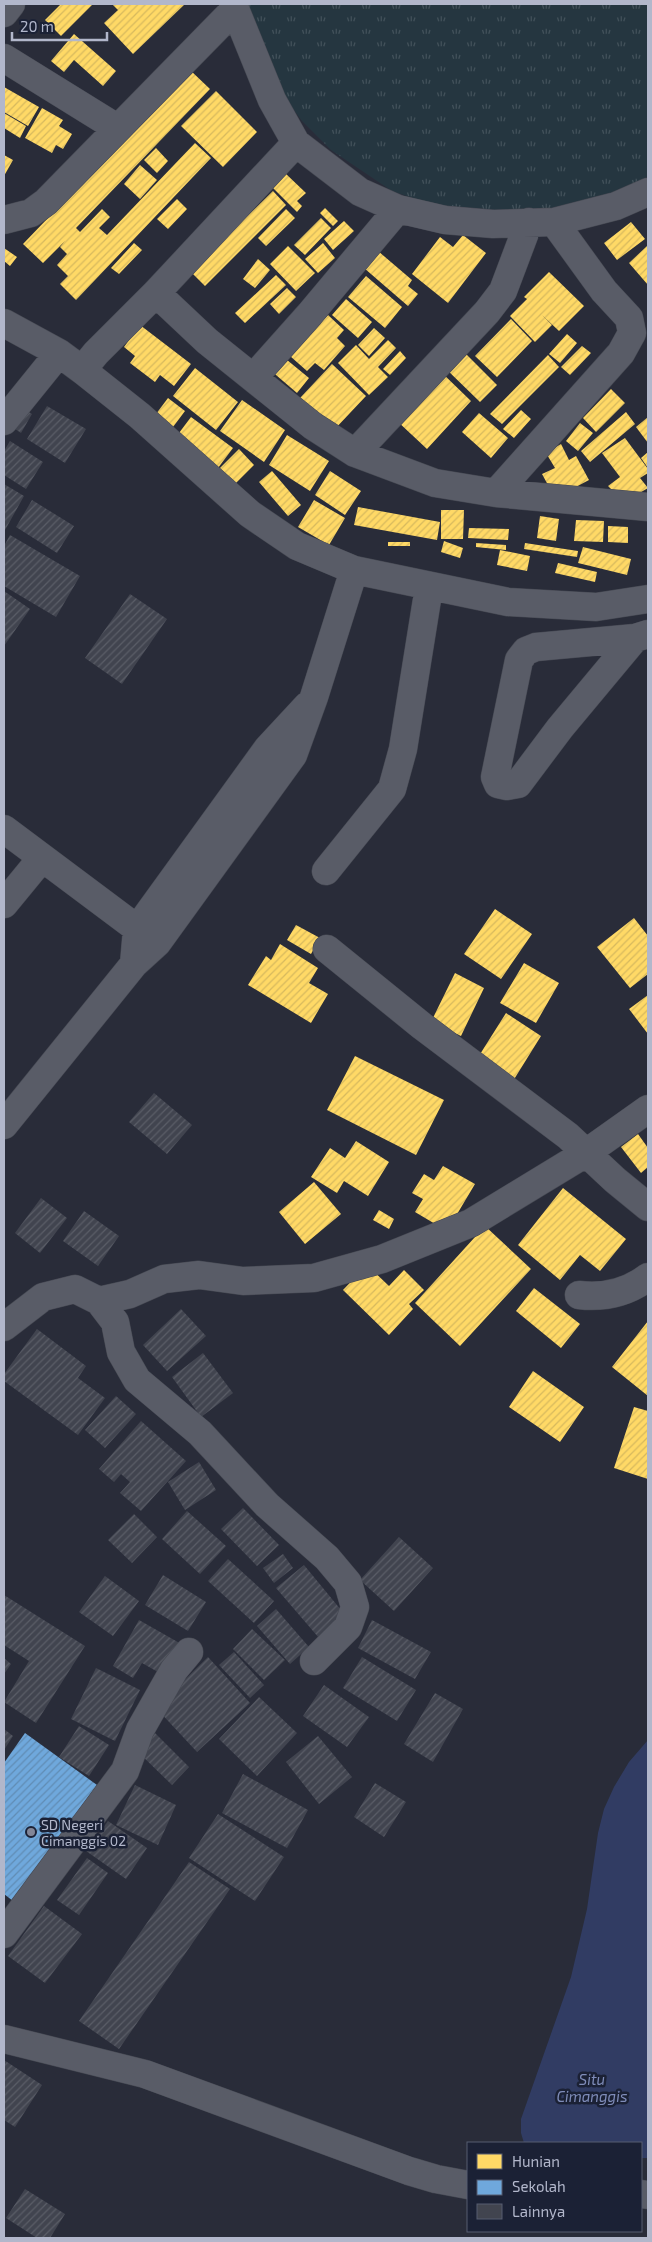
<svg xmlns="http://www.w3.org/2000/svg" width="652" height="2242" font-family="'Exo 2',sans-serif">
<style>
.park{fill:url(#park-tufts)}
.water{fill:#313c63}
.homes{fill:url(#homes-hatch)}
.schools{fill:url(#schools-hatch)}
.building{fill:url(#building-hatch)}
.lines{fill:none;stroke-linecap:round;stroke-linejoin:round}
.minor-casing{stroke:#454852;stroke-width:29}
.minor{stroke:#595c67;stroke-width:28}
.poi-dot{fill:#828698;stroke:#1b2135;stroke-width:2}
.labels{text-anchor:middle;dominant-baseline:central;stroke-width:5;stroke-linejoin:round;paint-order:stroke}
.poi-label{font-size:14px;fill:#b2b7cb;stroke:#1b2135;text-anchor:start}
.water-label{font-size:15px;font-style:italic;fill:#7f8cb9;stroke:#1b2135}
</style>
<defs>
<pattern id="park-tufts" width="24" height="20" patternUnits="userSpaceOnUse" patternTransform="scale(1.25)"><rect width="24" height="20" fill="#253640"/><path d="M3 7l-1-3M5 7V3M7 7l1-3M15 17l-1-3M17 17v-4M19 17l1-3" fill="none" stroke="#42515a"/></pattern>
<pattern id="homes-hatch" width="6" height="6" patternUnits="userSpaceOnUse" patternTransform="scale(1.25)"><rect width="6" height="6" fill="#ffd966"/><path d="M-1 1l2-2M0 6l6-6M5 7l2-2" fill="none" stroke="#d7b95e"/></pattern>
<pattern id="schools-hatch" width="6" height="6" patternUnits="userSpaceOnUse" patternTransform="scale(1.25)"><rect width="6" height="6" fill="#6fa8dc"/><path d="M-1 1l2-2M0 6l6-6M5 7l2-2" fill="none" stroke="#608cb4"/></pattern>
<pattern id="building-hatch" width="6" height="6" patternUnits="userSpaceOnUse" patternTransform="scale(1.25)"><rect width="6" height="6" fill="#41444f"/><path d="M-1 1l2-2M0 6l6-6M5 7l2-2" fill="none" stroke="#5a5d67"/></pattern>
</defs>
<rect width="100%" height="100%" fill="#292c39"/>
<path class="park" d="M 246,4 L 648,4 L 648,176 L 640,182 L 586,205 L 537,215 L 450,211 L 392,191 L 331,150 L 302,121 L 280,91 Z"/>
<path class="water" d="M 648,1740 L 648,2158 L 641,2158 L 641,2143 L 524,2143 L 521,2133 L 521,2119 L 571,1977 L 587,1909 L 598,1833 L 604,1809 L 614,1787 L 629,1762 Z"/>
<path class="homes" d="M 61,4 L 93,4 L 61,36 L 45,20 Z
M 112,4 L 185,4 L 133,54 L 104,23 L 118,10 Z
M 74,34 L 116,71 L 103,86 L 74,60 L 64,72 L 51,61 Z
M 190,70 L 210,89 L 76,228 L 80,232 L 102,209 L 110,217 L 99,228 L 107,235 L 195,143 L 211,158 L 76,300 L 60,284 L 68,276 L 57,265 L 67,254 L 60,247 L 65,241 L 43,263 L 23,244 Z
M 4,87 L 39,107 L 28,126 L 4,112 Z
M 216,91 L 257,132 L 223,167 L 181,126 Z
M 42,108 L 63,120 L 59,126 L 72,134 L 63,149 L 56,145 L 52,153 L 25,138 Z
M 4,113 L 26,126 L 20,138 L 4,128 Z
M 156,148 L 168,161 L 157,173 L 144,160 Z
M 4,155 L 13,160 L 4,176 Z
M 140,165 L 157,180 L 140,199 L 124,184 Z
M 285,173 L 306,193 L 297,201 L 302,206 L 297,212 L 272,187 Z
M 273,191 L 286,205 L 205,286 L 191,272 Z
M 177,199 L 187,209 L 168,229 L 157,219 Z
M 325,208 L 338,221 L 333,226 L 320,213 Z
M 286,209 L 295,218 L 266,246 L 258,238 Z
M 321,218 L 331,228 L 305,255 L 294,245 Z
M 344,221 L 354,231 L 333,250 L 324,239 Z
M 631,222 L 645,239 L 617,260 L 604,243 Z
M 463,235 L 486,253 L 448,303 L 412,274 L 440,237 L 453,247 Z
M 134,243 L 142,250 L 119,274 L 111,268 Z
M 323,243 L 335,258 L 318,273 L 305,259 Z
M 288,246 L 315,273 L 296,291 L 270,264 Z
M 647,246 L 648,247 L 648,285 L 629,263 Z
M 4,248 L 17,257 L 10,266 L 4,261 Z
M 378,251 L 412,280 L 408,286 L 418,294 L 408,306 L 364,268 Z
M 258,259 L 270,270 L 255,288 L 243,279 Z
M 549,272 L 584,306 L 559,331 L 542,315 L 552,325 L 535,342 L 510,316 L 527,299 L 524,297 Z
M 276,275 L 286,285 L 245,323 L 235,313 Z
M 366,276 L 402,307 L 385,328 L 348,297 Z
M 287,288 L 296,297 L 279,314 L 270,304 Z
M 346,299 L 372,322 L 358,338 L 332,315 Z
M 328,315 L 344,330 L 337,338 L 345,346 L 324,370 L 315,363 L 307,371 L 290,356 Z
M 511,319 L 532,341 L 497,377 L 475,356 Z
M 140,325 L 191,364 L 174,386 L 160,375 L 155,382 L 130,363 L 135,356 L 124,347 Z
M 374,328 L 385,338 L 369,356 L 358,345 Z
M 567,334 L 577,343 L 560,363 L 549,354 Z
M 388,340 L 396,348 L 378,367 L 388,377 L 369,395 L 338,363 L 356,345 L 369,359 Z
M 582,346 L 591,353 L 570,375 L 561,367 Z
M 460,348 L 497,385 L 480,402 L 443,366 Z
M 400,351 L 406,358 L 390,375 L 383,369 Z
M 281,355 L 309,378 L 297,393 L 269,369 Z
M 548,355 L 559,367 L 502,424 L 490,414 Z
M 332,364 L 366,396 L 333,431 L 300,398 Z
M 195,368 L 238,402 L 216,430 L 173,396 Z
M 440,371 L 471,401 L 427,449 L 396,420 Z
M 611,389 L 625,403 L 596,432 L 583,418 Z
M 168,398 L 185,411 L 173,427 L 156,414 Z
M 242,400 L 285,430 L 264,462 L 220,431 Z
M 521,410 L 531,419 L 514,438 L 503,429 Z
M 626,412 L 635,424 L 590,462 L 581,451 Z
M 479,413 L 508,438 L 491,458 L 462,432 Z
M 191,417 L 233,448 L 215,472 L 173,441 Z
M 648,417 L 648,443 L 636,427 Z
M 580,423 L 593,433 L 578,451 L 566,441 Z
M 287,435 L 329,461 L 310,491 L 269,465 Z
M 625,438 L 648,469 L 648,473 L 640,478 L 648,488 L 624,502 L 608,486 L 620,477 L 602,453 Z
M 561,444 L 569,460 L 576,456 L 589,480 L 555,498 L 542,474 L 555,468 L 546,453 Z
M 239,449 L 254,465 L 233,486 L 217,471 Z
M 648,452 L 648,468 L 641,458 Z
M 272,471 L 301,505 L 288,516 L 259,482 Z
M 330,471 L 361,491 L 345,515 L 315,495 Z
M 314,500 L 345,518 L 329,545 L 298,527 Z
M 358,507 L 440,522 L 437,540 L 354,525 Z
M 441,510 L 464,510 L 463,539 L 441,539 Z
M 540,516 L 559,519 L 556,541 L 537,538 Z
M 576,520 L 604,521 L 603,542 L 574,541 Z
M 608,526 L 628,527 L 628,543 L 608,542 Z
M 469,528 L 509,529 L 508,540 L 468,538 Z
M 444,541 L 463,548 L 460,558 L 441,552 Z
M 388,542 L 410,542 L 410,546 L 388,546 Z
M 476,543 L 506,545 L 506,550 L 476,547 Z
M 525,543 L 578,551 L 577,557 L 524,549 Z
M 583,547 L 631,559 L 627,575 L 578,563 Z
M 500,550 L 530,556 L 527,571 L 497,565 Z
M 558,563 L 597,572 L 595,582 L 555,573 Z
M 495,909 L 532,934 L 501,979 L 464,954 Z
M 634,918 L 648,936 L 648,974 L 630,988 L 597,947 Z
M 296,925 L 320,938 L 311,954 L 287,940 Z
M 280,944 L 318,968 L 309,983 L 328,994 L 311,1023 L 248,985 L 266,956 L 271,960 Z
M 524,963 L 559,983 L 536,1023 L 500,1003 Z
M 455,973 L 484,988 L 461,1036 L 431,1022 Z
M 648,995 L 648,1034 L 629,1009 Z
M 506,1013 L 541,1036 L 513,1081 L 477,1059 Z
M 355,1056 L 444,1100 L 416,1155 L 327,1110 Z
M 638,1134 L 648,1148 L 648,1167 L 641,1173 L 621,1147 Z
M 356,1141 L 389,1162 L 368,1196 L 344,1181 L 337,1193 L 311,1177 L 330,1148 L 345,1158 Z
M 443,1166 L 475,1184 L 447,1231 L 415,1212 L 423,1199 L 412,1193 L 424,1174 L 434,1180 Z
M 314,1182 L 341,1214 L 305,1244 L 279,1212 Z
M 563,1188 L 626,1239 L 600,1271 L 580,1255 L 560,1280 L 518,1245 Z
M 379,1210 L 394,1219 L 389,1229 L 373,1220 Z
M 485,1226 L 531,1269 L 460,1346 L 415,1303 Z
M 367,1265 L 389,1286 L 404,1270 L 424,1290 L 409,1304 L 413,1309 L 389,1335 L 343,1290 Z
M 534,1288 L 580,1324 L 561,1348 L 516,1311 Z
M 648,1321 L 648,1396 L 612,1367 Z
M 533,1371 L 584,1407 L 560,1442 L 509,1407 Z
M 634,1407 L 648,1411 L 648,1479 L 614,1468 Z"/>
<path class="schools" d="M 25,1733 L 97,1785 L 13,1901 L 4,1894 L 4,1763 Z"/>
<path class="building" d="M 19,406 L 32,414 L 21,433 L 8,424 Z
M 47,406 L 86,429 L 65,463 L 27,439 Z
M 10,441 L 43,462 L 26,489 L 4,475 L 4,451 Z
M 4,484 L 24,496 L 4,532 Z
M 32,500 L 74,526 L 57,553 L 16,527 Z
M 10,535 L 80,576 L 56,617 L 4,586 L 4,546 Z
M 4,591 L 30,609 L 4,646 Z
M 130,594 L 167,619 L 122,684 L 85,658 Z
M 154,1093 L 192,1125 L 167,1154 L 129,1122 Z
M 41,1198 L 67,1218 L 40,1253 L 15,1233 Z
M 84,1211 L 119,1236 L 98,1266 L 63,1241 Z
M 181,1309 L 206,1336 L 167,1371 L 143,1345 Z
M 37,1329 L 86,1366 L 78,1378 L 105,1398 L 78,1435 L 4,1381 L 4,1374 Z
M 203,1353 L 233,1393 L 201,1417 L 172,1377 Z
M 116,1396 L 136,1414 L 105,1448 L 85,1430 Z
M 141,1421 L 186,1461 L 141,1511 L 120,1493 L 130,1482 L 121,1474 L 114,1482 L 99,1469 Z
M 199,1462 L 216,1490 L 185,1510 L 168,1482 Z
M 243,1508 L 279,1545 L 257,1566 L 221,1529 Z
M 187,1511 L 226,1546 L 200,1574 L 162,1539 Z
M 134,1514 L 157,1537 L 132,1563 L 108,1540 Z
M 399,1537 L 433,1568 L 394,1611 L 360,1580 Z
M 283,1554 L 293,1568 L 274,1583 L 263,1568 Z
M 228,1559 L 274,1601 L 254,1623 L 208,1581 Z
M 304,1565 L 346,1616 L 319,1638 L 276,1588 Z
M 163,1575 L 206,1602 L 188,1631 L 145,1605 Z
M 105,1576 L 139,1601 L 113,1636 L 79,1612 Z
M 4,1595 L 85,1646 L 36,1723 L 4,1702 L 29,1661 L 4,1645 Z
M 276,1609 L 309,1647 L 290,1664 L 257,1626 Z
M 139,1620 L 183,1645 L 165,1676 L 142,1663 L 133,1678 L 113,1666 Z
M 372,1620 L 431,1652 L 415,1679 L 358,1648 Z
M 252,1629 L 285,1660 L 264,1680 L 233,1649 Z
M 234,1652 L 264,1685 L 250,1698 L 219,1665 Z
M 208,1657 L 250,1703 L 197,1752 L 156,1708 Z
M 362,1657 L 416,1690 L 397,1721 L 343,1688 Z
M 4,1658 L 11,1664 L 4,1674 Z
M 96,1668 L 140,1690 L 115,1741 L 71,1719 Z
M 324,1685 L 369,1717 L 347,1747 L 303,1716 Z
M 435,1693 L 463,1709 L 433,1762 L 404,1744 Z
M 259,1697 L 297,1733 L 257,1776 L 219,1739 Z
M 79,1726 L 109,1745 L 89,1776 L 59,1757 Z
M 4,1729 L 13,1736 L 4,1750 Z
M 155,1733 L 189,1767 L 172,1785 L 137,1751 Z
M 318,1736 L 352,1777 L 319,1804 L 286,1762 Z
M 243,1774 L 308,1810 L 287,1848 L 222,1813 Z
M 375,1783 L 406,1802 L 384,1837 L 354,1817 Z
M 135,1785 L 176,1805 L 158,1845 L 116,1825 Z
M 218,1814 L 284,1857 L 255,1901 L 189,1858 Z
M 108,1821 L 147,1848 L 126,1879 L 86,1851 Z
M 87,1858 L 108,1873 L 79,1915 L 57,1900 Z
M 189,1862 L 230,1889 L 119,2049 L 79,2021 Z
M 44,1906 L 82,1934 L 45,1983 L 8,1956 Z
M 4,2060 L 42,2085 L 15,2127 L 4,2120 Z
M 25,2189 L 65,2214 L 50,2238 L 37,2238 L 6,2218 Z"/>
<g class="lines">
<defs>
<path id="minor" d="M 233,4 L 272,100 L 296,143 L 360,192 L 398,209 L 445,220 L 493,224 L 554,222 L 616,206 L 648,192
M 4,13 L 11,4
M 4,58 L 117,128
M 4,220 L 31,213 L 46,202 L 234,10
M 156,293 L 207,341 L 313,426 L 355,453 L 435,483 L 496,493 L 648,507
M 4,323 L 59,353 L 82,370 L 140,416 L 250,514 L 297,546 L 354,570 L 508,602 L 596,607 L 648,599
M 82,370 L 96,353 L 156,293 L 296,143
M 253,378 L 310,314 L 398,209
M 4,421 L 59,353
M 355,453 L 487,312 L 503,291 L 529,222
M 496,493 L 621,353 L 632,333 L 629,318 L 604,291 L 554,222
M 635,638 L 560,728 L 518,784 L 507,786 L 498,784 L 495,777 L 519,660 L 526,651 L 536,647 L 635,638 L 648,634
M 4,829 L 151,939
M 326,871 L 392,789 L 403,749 L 429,587
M 4,904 L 41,859
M 327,949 L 422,1026 L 568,1136 L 615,1180 L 648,1207
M 134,964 L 137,929 L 268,748 L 307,706
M 4,1125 L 134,964 L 157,943 L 293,755 L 314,697 L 354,570
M 579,1295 C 605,1298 627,1293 648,1277
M 99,1301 L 130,1294 L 164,1279 L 199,1275 L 243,1281 L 314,1278 L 382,1259 L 471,1223 L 586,1153 L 648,1109
M 4,1327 L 43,1297 L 75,1289 L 99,1301 L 115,1322 L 121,1352 L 137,1380 L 200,1433 L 267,1505 L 327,1558 L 348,1583 L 355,1607 L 348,1627 L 314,1661
M 4,1934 L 125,1771 L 140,1730 L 174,1670 L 189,1652
M 4,2039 L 145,2074 L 409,2171 L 436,2179 L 468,2185
M 641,2194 L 648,2195"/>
</defs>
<use href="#minor" class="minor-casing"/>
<use href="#minor" class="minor"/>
</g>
<circle class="poi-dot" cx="31" cy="1832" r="5"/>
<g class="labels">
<g class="poi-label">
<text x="41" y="1824">SD Negeri<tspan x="41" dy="16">Cimanggis 02</tspan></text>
</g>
<g class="water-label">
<text x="592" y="2079">Situ<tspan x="592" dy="17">Cimanggis</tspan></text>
</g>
</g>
<rect width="652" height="2242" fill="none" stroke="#b2b7cb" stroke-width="10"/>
<rect x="467" y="2142" width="175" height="90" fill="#1b2135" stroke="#575d71"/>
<rect x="477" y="2154" width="25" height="15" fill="#ffd966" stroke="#575d71"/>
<text x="512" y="2167" font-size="15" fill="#b2b7cb">Hunian</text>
<rect x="477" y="2180" width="25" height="15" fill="#6fa8dc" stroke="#575d71"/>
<text x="512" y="2192" font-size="15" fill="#b2b7cb">Sekolah</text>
<rect x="477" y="2204" width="25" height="15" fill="#41444f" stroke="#575d71"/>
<text x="512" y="2217" font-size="15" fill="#b2b7cb">Lainnya</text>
<path d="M12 32v8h95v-8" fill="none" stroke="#b2b7cb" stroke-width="2.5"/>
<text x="20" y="32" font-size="15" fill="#b2b7cb" stroke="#1b2135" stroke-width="4" paint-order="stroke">20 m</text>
</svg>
